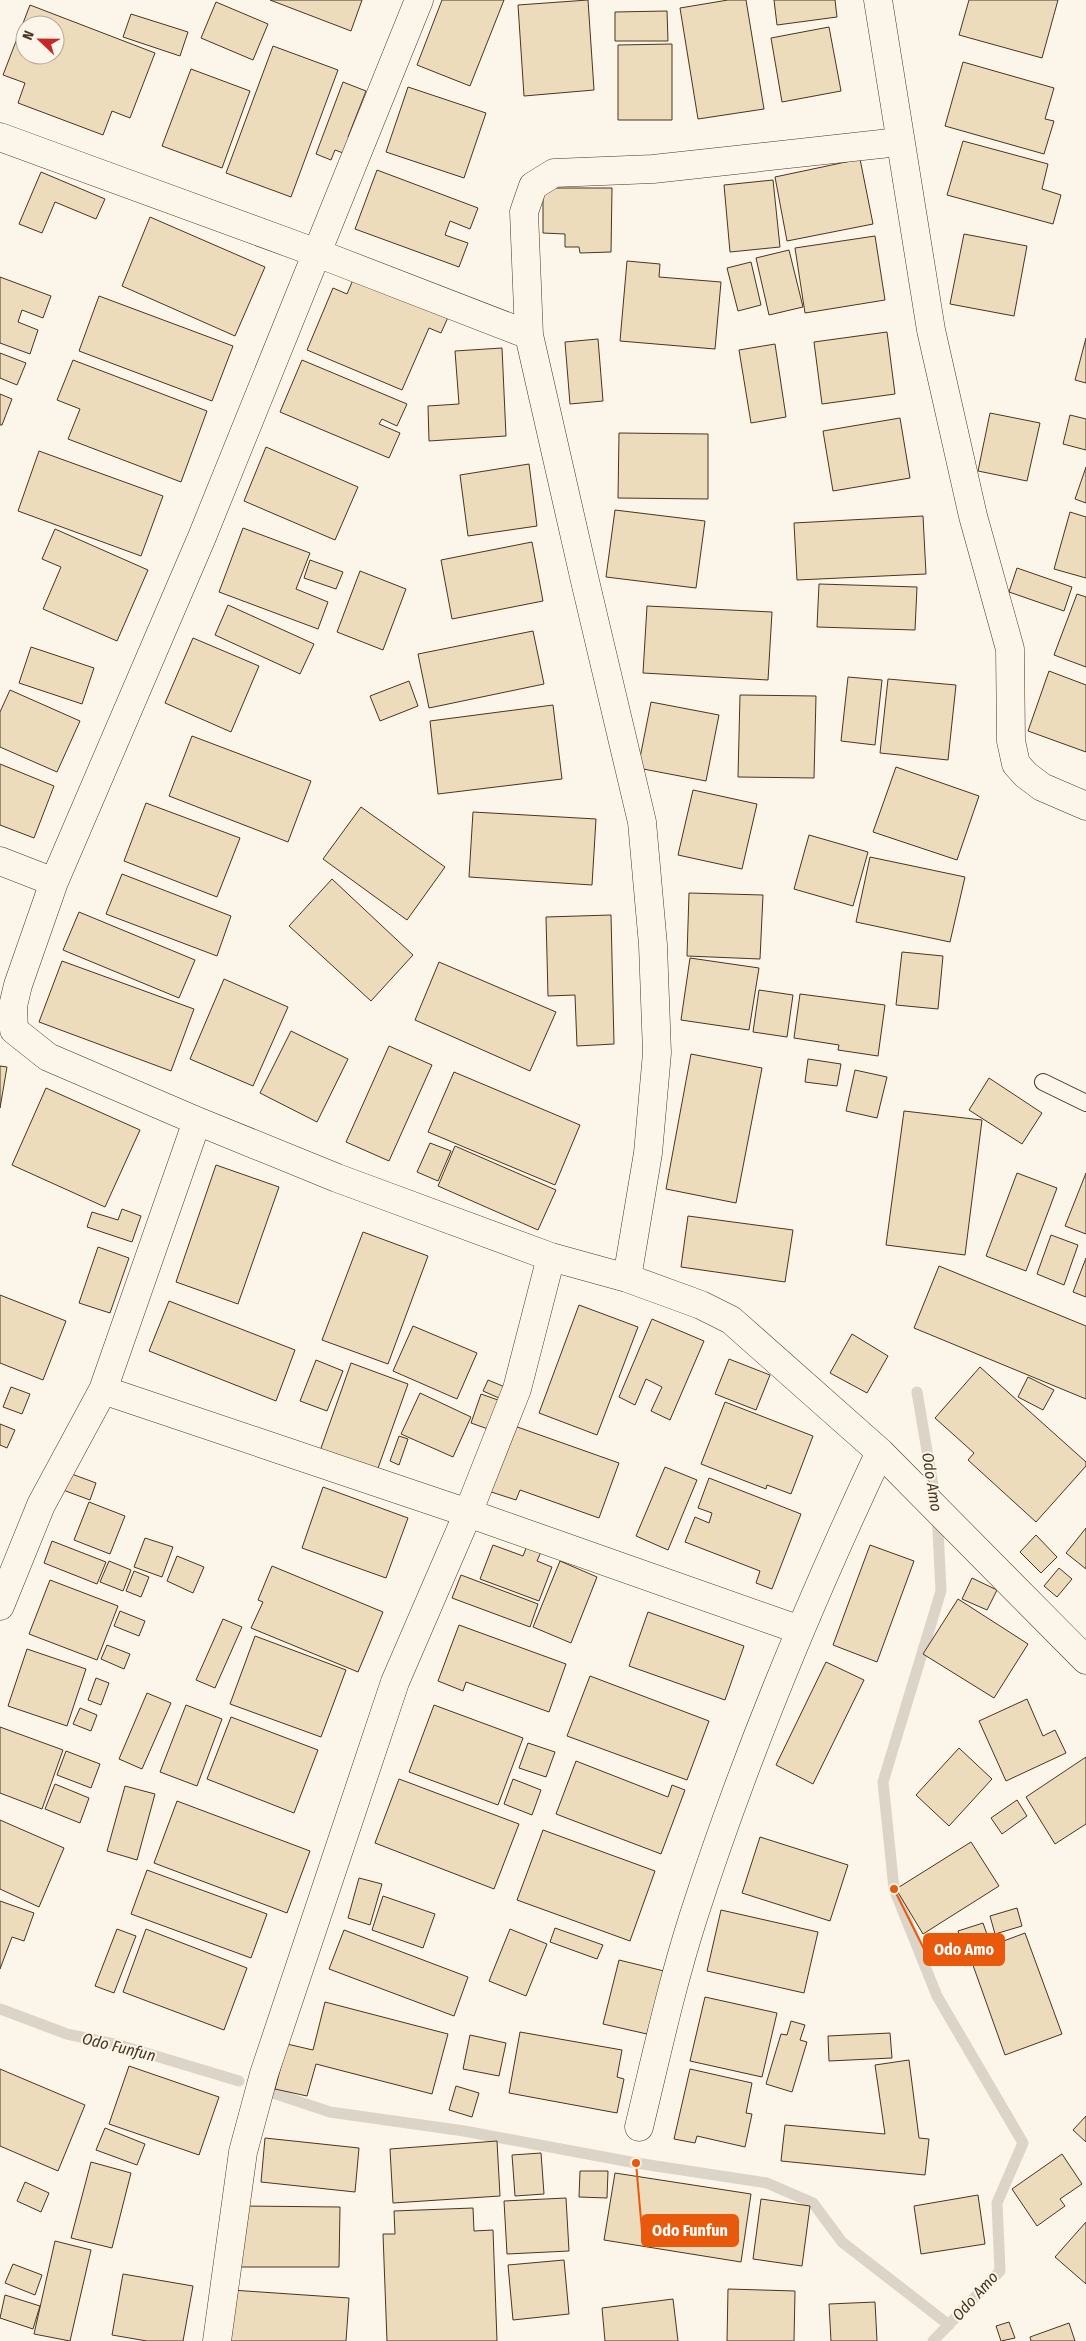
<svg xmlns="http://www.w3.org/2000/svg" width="1086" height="2341" font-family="'Fira Sans Condensed',sans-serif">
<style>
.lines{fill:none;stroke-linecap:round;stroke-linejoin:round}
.stream{stroke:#dcd4c6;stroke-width:11}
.building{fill:#ecdcbc;stroke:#4a3520;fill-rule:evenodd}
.service-casing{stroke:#4a3520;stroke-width:18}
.minor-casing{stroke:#4a3520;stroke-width:29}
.service{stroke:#fbf6e9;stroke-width:16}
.minor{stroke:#fbf6e9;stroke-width:28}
.labels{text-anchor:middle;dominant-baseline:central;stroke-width:4;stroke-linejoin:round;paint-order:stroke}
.water-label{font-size:16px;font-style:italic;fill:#4a3520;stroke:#fbf6e9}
.leader{fill:none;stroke:#e8590c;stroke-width:2}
.callout-dot{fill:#e8590c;stroke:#fbf6e9;stroke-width:2}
.callout{fill:#e8590c;stroke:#e8590c;stroke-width:2}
.callout-label{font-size:16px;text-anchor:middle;font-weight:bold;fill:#fff}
</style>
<rect width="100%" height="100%" fill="#fbf6e9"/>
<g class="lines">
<path class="stream" d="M 917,1392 L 937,1509 L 941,1591 L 883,1782 L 894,1889 L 937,1996 L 1023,2143 L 997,2203 L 1000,2271 L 933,2341
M 0,2009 L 67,2034 L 119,2045 L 239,2081
M 270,2092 L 330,2112 L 464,2131 L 636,2163 L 767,2183 L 813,2203 L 842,2242 L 949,2325"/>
</g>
<path class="building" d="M 270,0 L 362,0 L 351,31 Z
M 442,0 L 504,0 L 470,86 L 417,65 Z
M 588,0 L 594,90 L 524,96 L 518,5 Z
M 728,0 L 746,0 L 764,109 L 698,119 L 680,8 Z
M 774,0 L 835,0 L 837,17 L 777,25 Z
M 969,0 L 1058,0 L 1042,58 L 959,35 Z
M 216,2 L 268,24 L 253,60 L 201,38 Z
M 30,5 L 155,53 L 130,118 L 112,111 L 103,135 L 18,103 L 25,83 L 3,75 ZM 25,25 L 55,25 L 55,55 L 25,55 Z
M 667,11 L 668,41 L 615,41 L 615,12 Z
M 131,14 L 188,32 L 180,56 L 123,37 Z
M 829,27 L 841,91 L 782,102 L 771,38 Z
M 672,44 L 672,120 L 618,120 L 618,45 Z
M 273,46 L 338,70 L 291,197 L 226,173 Z
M 963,62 L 1054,88 L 1045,119 L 1054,121 L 1044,154 L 945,126 Z
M 191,69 L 250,91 L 222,168 L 162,146 Z
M 343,82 L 366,91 L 348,137 L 360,141 L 354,157 L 335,150 L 331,160 L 316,154 Z
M 408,87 L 486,113 L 464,178 L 386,152 Z
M 963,141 L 1048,164 L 1042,189 L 1061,195 L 1053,224 L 947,195 Z
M 860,159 L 873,224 L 787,241 L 775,177 Z
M 377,170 L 478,208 L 470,229 L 450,221 L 445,235 L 468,243 L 459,267 L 355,229 Z
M 41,172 L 105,199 L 96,219 L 55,202 L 42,233 L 19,224 Z
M 773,180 L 780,247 L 730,252 L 724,185 Z
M 543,188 L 612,188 L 611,252 L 580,253 L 579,247 L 565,247 L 565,234 L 543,233 Z
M 150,217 L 265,267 L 235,336 L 122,286 Z
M 964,234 L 1027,246 L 1014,316 L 950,304 Z
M 875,236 L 885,300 L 805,313 L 795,248 Z
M 789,250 L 803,307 L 769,315 L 756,258 Z
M 627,261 L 660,264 L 659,277 L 721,282 L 715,349 L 620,341 Z
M 751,262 L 761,305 L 738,311 L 727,268 Z
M 355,275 L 449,315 L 441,333 L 429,328 L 402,390 L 307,350 L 333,288 L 347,294 Z
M 0,277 L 51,296 L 43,318 L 22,310 L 18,322 L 38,330 L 30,354 L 0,343 Z
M 99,296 L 233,346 L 212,401 L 79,351 Z
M 887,332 L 895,394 L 822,404 L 814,342 Z
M 1086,338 L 1086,383 L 1075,380 Z
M 598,339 L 603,401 L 570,404 L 565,342 Z
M 775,344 L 786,417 L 751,423 L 739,350 Z
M 502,348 L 506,436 L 429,441 L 428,406 L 459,404 L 455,351 Z
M 0,353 L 26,363 L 17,385 L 0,378 Z
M 73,360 L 207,411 L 181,482 L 68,439 L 80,409 L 57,400 Z
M 302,360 L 407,404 L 397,426 L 382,419 L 379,424 L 400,433 L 389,458 L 280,412 Z
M 0,394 L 12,399 L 2,425 L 0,425 Z
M 990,413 L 1040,423 L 1027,481 L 978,471 Z
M 1070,415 L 1086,419 L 1086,450 L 1063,444 Z
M 900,418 L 910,478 L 833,491 L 823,431 Z
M 619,433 L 708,434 L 708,499 L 618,498 Z
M 266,447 L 358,487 L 335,540 L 244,501 Z
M 39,451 L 163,496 L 141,556 L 18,511 Z
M 529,464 L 537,526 L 468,536 L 460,475 Z
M 1086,467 L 1086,503 L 1075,499 Z
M 615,510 L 705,521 L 696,588 L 606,577 Z
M 1070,512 L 1086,517 L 1086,578 L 1054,569 Z
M 923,516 L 926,574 L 797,580 L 794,523 Z
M 243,528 L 310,553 L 296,589 L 328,602 L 318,629 L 219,592 Z
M 55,529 L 148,570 L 117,641 L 43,609 L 61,567 L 42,559 Z
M 532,542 L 543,601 L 452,619 L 441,560 Z
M 310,560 L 343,572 L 336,589 L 304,578 Z
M 1017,568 L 1072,587 L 1064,611 L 1009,592 Z
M 360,571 L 406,589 L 383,650 L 337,632 Z
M 819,584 L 917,587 L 915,630 L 817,627 Z
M 1077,594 L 1086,597 L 1086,667 L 1054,655 Z
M 228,605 L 314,644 L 300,674 L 215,635 Z
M 647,606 L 772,612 L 768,680 L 643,673 Z
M 533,631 L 544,684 L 429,708 L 418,654 Z
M 193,638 L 259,666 L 231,732 L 165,703 Z
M 31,647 L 94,668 L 82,704 L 19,683 Z
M 1049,671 L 1086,685 L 1086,752 L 1028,731 Z
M 848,677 L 882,680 L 875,745 L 841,741 Z
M 888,679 L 956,685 L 948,760 L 880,753 Z
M 409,681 L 418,706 L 380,721 L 370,696 Z
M 10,690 L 80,721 L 57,772 L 0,747 L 0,712 Z
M 740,695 L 816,696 L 814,778 L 738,777 Z
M 651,702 L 719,715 L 706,781 L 638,768 Z
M 553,705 L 562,779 L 438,794 L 430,721 Z
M 192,736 L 311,781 L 288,842 L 169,796 Z
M 0,764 L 54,786 L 34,838 L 0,825 Z
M 896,767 L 979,796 L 957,860 L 873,832 Z
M 693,790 L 757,804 L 742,869 L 678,855 Z
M 146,803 L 240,838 L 217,897 L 124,861 Z
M 361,807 L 445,867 L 407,920 L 323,859 Z
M 473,812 L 596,819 L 592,885 L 469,877 Z
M 809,835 L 868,852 L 853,906 L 794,889 Z
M 870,857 L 965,877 L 950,942 L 856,922 Z
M 122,874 L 231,916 L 217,956 L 106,914 Z
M 332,879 L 413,955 L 371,1001 L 289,926 Z
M 689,893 L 763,895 L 760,959 L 687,956 Z
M 79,912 L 195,960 L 179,998 L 63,950 Z
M 611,915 L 614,1044 L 577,1046 L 575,995 L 548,996 L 546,917 Z
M 902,952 L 943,956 L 938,1009 L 896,1005 Z
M 690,958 L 759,968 L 749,1030 L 681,1020 Z
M 62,961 L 194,1009 L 171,1071 L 39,1022 Z
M 439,962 L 556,1012 L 530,1071 L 415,1020 Z
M 224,979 L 288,1007 L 253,1086 L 190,1059 Z
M 759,990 L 793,995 L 787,1037 L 753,1032 Z
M 800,994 L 885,1005 L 878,1056 L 838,1050 L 839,1045 L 794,1038 Z
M 291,1031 L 348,1059 L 317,1122 L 260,1093 Z
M 389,1046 L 432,1065 L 389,1161 L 346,1142 Z
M 691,1054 L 762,1068 L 736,1203 L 666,1189 Z
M 808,1059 L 841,1064 L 837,1086 L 805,1082 Z
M 0,1066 L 7,1067 L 0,1108 Z
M 855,1070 L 887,1077 L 877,1118 L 846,1111 Z
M 454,1072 L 580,1125 L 555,1185 L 428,1132 Z
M 989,1078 L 1042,1113 L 1022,1144 L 969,1110 Z
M 46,1088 L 140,1130 L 105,1207 L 12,1165 Z
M 904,1111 L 982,1120 L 965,1255 L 886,1245 Z
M 430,1143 L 451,1151 L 438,1181 L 417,1172 Z
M 455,1146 L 556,1190 L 538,1230 L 438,1186 Z
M 216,1165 L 279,1187 L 238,1304 L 176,1282 Z
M 1017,1173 L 1057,1188 L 1026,1271 L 986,1256 Z
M 1086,1173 L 1086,1234 L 1065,1226 Z
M 122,1209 L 141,1216 L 132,1242 L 87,1227 L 92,1212 L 118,1220 Z
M 688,1216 L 793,1230 L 785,1282 L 681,1267 Z
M 363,1232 L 428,1256 L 388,1364 L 322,1340 Z
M 1051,1235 L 1078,1245 L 1064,1285 L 1037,1274 Z
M 98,1247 L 129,1258 L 110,1313 L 79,1303 Z
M 1086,1258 L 1086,1297 L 1073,1292 Z
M 939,1266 L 1086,1326 L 1086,1399 L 914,1328 Z
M 0,1295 L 66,1321 L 43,1380 L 0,1363 Z
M 169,1301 L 295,1350 L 276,1401 L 149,1351 Z
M 579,1305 L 638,1327 L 597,1435 L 539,1413 Z
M 652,1319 L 704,1341 L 670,1420 L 651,1411 L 662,1387 L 646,1379 L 635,1405 L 619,1397 Z
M 413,1326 L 477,1353 L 457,1399 L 393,1371 Z
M 852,1334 L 888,1356 L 867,1393 L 830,1373 Z
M 729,1359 L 770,1375 L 756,1410 L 715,1394 Z
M 316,1360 L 343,1371 L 327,1411 L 300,1401 Z
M 351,1363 L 408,1384 L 377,1471 L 320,1451 Z
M 980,1367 L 1086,1462 L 1086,1466 L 1036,1522 L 968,1460 L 974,1453 L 935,1418 Z
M 1028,1377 L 1054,1390 L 1043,1410 L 1018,1397 Z
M 488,1380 L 505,1387 L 499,1398 L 483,1391 Z
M 11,1387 L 30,1394 L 22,1414 L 3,1407 Z
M 420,1393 L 471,1417 L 453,1457 L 401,1434 Z
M 481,1394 L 498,1400 L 488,1429 L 471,1423 Z
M 725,1402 L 813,1436 L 791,1494 L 767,1485 L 766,1489 L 701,1464 Z
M 506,1423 L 619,1463 L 599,1518 L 520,1490 L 516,1500 L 482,1489 Z
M 0,1424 L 15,1430 L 7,1448 L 0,1445 Z
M 399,1436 L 408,1439 L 399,1465 L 390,1461 Z
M 665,1467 L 697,1480 L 668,1550 L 636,1536 Z
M 69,1473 L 96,1483 L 90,1500 L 63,1490 Z
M 709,1478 L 801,1514 L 772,1589 L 756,1583 L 760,1571 L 685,1542 L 695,1517 L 709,1523 L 712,1513 L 698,1508 Z
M 323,1487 L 408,1518 L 386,1578 L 302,1548 Z
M 89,1502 L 125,1516 L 110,1554 L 74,1540 Z
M 1086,1528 L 1086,1569 L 1066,1553 Z
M 1036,1535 L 1057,1557 L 1041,1573 L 1020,1552 Z
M 145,1538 L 173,1547 L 162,1577 L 134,1567 Z
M 52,1541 L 106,1562 L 97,1584 L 44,1563 Z
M 493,1545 L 523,1556 L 527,1546 L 541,1552 L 537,1561 L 552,1567 L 539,1601 L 480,1579 Z
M 870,1545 L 914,1561 L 877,1662 L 833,1645 Z
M 177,1556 L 204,1567 L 193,1593 L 167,1581 Z
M 109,1561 L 131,1570 L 123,1591 L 100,1582 Z
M 560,1561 L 597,1577 L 571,1643 L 533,1627 Z
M 272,1566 L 383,1612 L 358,1672 L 251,1628 L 263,1602 L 258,1600 Z
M 1059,1568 L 1072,1579 L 1057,1597 L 1044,1586 Z
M 134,1571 L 149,1577 L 141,1597 L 126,1591 Z
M 461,1575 L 538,1604 L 530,1627 L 452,1598 Z
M 972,1578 L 997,1590 L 987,1610 L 962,1599 Z
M 50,1580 L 118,1606 L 97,1660 L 29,1634 Z
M 958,1599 L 1028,1644 L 994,1698 L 923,1654 Z
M 120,1611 L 145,1621 L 139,1636 L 114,1626 Z
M 648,1612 L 744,1646 L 725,1700 L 629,1666 Z
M 223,1619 L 242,1627 L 215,1688 L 196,1680 Z
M 459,1625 L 566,1664 L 549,1712 L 466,1682 L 463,1691 L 438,1681 Z
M 255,1636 L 346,1670 L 321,1737 L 230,1704 Z
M 107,1645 L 130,1654 L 124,1669 L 101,1659 Z
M 27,1649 L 86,1669 L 67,1726 L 8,1706 Z
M 826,1662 L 864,1680 L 813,1784 L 776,1765 Z
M 590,1676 L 709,1721 L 687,1780 L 567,1736 Z
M 96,1678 L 109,1683 L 101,1705 L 88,1700 Z
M 147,1693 L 171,1703 L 142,1769 L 119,1759 Z
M 1027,1699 L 1043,1736 L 1055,1730 L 1066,1753 L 1006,1781 L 979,1721 Z
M 186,1705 L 222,1719 L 197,1786 L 160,1772 Z
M 434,1705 L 523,1738 L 498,1805 L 409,1772 Z
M 80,1708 L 97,1715 L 91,1731 L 73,1724 Z
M 231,1717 L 318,1750 L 294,1813 L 207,1779 Z
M 0,1727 L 63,1750 L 42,1809 L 0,1793 Z
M 528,1743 L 555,1752 L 546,1777 L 519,1768 Z
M 959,1748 L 992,1779 L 949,1826 L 916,1795 Z
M 66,1751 L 100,1764 L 91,1788 L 57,1775 Z
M 1086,1757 L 1086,1824 L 1055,1844 L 1026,1797 Z
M 576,1761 L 668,1797 L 672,1785 L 685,1790 L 661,1854 L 556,1814 Z
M 399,1779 L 519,1824 L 494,1889 L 375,1843 Z
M 513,1779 L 541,1790 L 532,1815 L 504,1804 Z
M 55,1784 L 89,1798 L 80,1823 L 45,1809 Z
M 125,1786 L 155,1794 L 137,1860 L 107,1851 Z
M 1017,1800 L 1027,1816 L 1002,1834 L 991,1818 Z
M 177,1801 L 310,1851 L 287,1913 L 154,1863 Z
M 0,1820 L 64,1848 L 39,1907 L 0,1889 Z
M 543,1830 L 655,1871 L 630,1941 L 517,1900 Z
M 760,1837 L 848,1865 L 830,1921 L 742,1893 Z
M 971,1842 L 999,1886 L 923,1934 L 896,1889 Z
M 147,1870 L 267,1914 L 251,1958 L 131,1914 Z
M 359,1878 L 382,1884 L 370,1925 L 348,1918 Z
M 383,1896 L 435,1914 L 423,1948 L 372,1930 Z
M 0,1901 L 34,1913 L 24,1941 L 12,1937 L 0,1969 Z
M 1017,1908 L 1022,1926 L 995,1934 L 990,1916 Z
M 721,1910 L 818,1932 L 804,1993 L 707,1971 Z
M 983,1923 L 989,1940 L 964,1949 L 958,1931 Z
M 555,1928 L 603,1945 L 597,1959 L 550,1942 Z
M 117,1929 L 136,1936 L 114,1993 L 95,1986 Z
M 146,1929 L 247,1968 L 224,2030 L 123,1992 Z
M 510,1929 L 547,1944 L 526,1996 L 489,1981 Z
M 344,1930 L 468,1977 L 454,2016 L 329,1969 Z
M 1025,1933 L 1062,2034 L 1005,2055 L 969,1954 Z
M 619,1960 L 664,1971 L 647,2034 L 603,2024 Z
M 705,1997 L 777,2013 L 762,2077 L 690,2061 Z
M 325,2002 L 448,2034 L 432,2094 L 316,2064 L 307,2096 L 275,2089 L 287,2044 L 313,2050 Z
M 791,2021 L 805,2025 L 800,2040 L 807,2042 L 792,2092 L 766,2084 L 781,2034 L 787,2035 Z
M 520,2032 L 622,2050 L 617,2077 L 624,2079 L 617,2113 L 509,2093 Z
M 890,2033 L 892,2058 L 829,2061 L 828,2036 Z
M 470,2035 L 506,2043 L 499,2076 L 463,2069 Z
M 909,2060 L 919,2138 L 929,2139 L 925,2175 L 781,2161 L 785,2125 L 885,2134 L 875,2065 Z
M 129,2066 L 219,2097 L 199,2155 L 109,2124 Z
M 0,2069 L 85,2105 L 58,2171 L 0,2146 Z
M 690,2069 L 752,2083 L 746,2113 L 752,2114 L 745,2147 L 697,2136 L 695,2143 L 674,2139 Z
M 456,2086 L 479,2093 L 472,2117 L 449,2110 Z
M 1086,2116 L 1086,2142 L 1073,2130 Z
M 105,2128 L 145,2144 L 137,2165 L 96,2150 Z
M 265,2138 L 359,2148 L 355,2192 L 261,2182 Z
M 497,2141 L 500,2196 L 393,2203 L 390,2149 Z
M 541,2153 L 544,2194 L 515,2196 L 512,2155 Z
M 1062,2154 L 1082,2184 L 1060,2199 L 1065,2206 L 1037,2226 L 1012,2189 Z
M 91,2162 L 131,2173 L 112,2248 L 71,2238 Z
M 580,2171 L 608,2171 L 607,2198 L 579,2197 Z
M 615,2173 L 751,2194 L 741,2262 L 604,2240 Z
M 25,2182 L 49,2193 L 41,2212 L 17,2201 Z
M 978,2195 L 985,2244 L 921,2254 L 914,2206 Z
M 566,2198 L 569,2251 L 507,2254 L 504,2201 Z
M 761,2199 L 810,2206 L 802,2266 L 753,2259 Z
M 241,2206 L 340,2207 L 339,2267 L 240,2267 Z
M 473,2208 L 474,2231 L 493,2230 L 497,2341 L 387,2341 L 383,2234 L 395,2234 L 394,2211 Z
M 1086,2222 L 1086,2284 L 1055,2257 Z
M 55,2241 L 91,2250 L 70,2341 L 34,2334 Z
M 564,2260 L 569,2314 L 513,2320 L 508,2265 Z
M 13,2264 L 42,2275 L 35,2295 L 5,2283 Z
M 123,2274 L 193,2286 L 183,2341 L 147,2341 L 112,2335 Z
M 728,2289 L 795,2291 L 794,2341 L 727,2341 Z
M 231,2290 L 349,2298 L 346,2341 L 227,2341 Z
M 5,2295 L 40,2306 L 33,2329 L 0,2318 Z
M 673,2299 L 678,2341 L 605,2341 L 602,2308 Z
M 875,2302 L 877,2341 L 831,2341 L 829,2304 Z
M 1009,2322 L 1015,2338 L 1001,2341 L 996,2326 Z
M 1069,2323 L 1075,2341 L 1031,2341 L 1030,2337 Z"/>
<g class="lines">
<defs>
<path id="service" d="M 1043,1082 L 1086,1103"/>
<path id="minor" d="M 419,0 L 202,537 L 54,882 L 18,985 L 13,1006 L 14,1030 L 48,1057 L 197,1121 L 337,1178 L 551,1257 L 627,1278 L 701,1305 L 731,1320 L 880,1452 L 1086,1660
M 878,0 L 931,330 L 973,516 L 1010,649 L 1011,741 L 1016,764 L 1026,775 L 1042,787 L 1086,806
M 0,137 L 317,253 L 529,335
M 0,861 L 54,882
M 627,1278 L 648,1153 L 657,1053 L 653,945 L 642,822 L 585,581 L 529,335 L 524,212 L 533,186 L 554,173 L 653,169 L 899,142
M 103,1390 L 468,1513 L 800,1630
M 0,1606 L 41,1505 L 103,1390 L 197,1121
M 639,2127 C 656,2057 671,1987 693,1918 C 744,1759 809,1603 880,1452
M 217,2341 L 243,2152 L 264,2074 L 395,1682 L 468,1513 L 517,1389 L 551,1257"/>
</defs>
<use href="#service" class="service-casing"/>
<use href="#minor" class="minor-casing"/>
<use href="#service" class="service"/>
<use href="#minor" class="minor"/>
</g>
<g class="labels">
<g class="water-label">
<text transform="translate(932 1482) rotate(81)">Odo Amo</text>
<text transform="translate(119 2047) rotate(14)">Odo Funfun</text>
<text transform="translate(975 2296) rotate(-48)">Odo Amo</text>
</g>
</g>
<path class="leader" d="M894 1889L924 1949M636 2163L642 2231"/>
<g class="callout-dot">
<circle cx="894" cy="1889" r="5"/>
<circle cx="636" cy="2163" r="5"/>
</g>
<g class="callout">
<rect x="924" y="1934" width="80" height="31" rx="5"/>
<rect x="642" y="2215" width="96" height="31" rx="5"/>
</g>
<g class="callout-label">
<text x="964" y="1955">Odo Amo</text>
<text x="690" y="2236">Odo Funfun</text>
</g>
<g transform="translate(40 40) rotate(292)"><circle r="24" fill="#fbf6e9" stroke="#b4a999"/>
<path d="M0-4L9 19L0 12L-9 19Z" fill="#c62828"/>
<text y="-8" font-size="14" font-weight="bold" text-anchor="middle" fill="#4a3520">N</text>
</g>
</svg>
